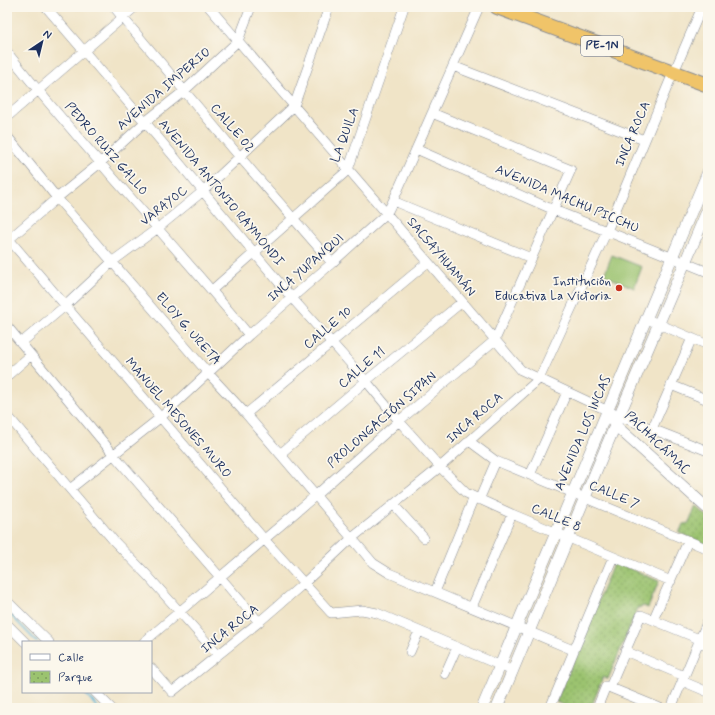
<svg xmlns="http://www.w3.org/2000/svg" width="715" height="715" font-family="Mynerve,sans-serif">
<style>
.green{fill:#9bc36f;stroke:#5b7966}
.park{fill:url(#park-dots);stroke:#5b7966}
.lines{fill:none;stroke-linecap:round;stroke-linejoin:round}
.stream{stroke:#5cb5d9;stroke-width:2}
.minor-casing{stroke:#868a92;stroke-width:10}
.tertiary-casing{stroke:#868a92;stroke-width:12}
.trunk-casing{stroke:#868a92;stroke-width:16}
.minor{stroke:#fff;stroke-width:9}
.tertiary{stroke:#fff;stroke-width:11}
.trunk{stroke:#f0c469;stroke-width:14}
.poi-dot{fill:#c8321e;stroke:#fbf7ec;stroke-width:1.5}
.labels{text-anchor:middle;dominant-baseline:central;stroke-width:3.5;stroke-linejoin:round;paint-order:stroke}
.shield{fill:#fbf7ec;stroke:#5e6b89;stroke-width:1}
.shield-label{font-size:12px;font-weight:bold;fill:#1b2f5e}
.street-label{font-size:13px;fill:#1b2f5e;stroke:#fbf7ec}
.poi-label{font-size:13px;fill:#1b2f5e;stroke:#fbf7ec;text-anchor:end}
</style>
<defs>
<pattern id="park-dots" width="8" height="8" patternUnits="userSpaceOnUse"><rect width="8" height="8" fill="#9bc36f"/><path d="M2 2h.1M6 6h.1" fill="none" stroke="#7e9f5e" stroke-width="1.8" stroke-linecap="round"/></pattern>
</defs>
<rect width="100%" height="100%" fill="#fbf7ec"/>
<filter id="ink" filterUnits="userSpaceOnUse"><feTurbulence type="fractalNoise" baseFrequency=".025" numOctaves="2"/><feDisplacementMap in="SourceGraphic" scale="8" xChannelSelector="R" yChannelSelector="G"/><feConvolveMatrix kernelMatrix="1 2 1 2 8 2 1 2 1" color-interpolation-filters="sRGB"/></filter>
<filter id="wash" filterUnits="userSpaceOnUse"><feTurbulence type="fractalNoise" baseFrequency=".012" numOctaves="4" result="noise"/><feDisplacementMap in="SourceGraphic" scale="16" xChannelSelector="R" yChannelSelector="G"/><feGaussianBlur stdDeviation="0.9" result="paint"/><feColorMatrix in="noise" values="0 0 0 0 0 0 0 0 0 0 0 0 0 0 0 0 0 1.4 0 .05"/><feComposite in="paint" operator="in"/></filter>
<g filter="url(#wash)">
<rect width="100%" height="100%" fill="#f0e4c7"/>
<path class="green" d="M 612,255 L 642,267 L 634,288 L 604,275 Z"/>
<path class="park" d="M 696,506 L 708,517 L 708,545 L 679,533 L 683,524 L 689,523 Z
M 614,562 L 659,581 L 648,608 L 643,606 L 638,608 L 608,679 L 603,677 L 591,708 L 571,708 L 556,702 Z"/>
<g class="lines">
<path class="stream" d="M 7,611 L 37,642
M 84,692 L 98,708"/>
</g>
</g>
<g filter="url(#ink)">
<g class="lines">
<defs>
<path id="minor" d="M 46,7 L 145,122 L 292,298 L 366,381 L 399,421 L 440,467 L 466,493 L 512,514 L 671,581
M 114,7 L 239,156 L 332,263
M 209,7 L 521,370 L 619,416 L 708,451
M 7,52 C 84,149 170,239 249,335
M 677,65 L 702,7
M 453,66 L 644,140
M 7,117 L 135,7
M 7,136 L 57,198 L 208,373 L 246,414 L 373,563 L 389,573 L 573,650
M 416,149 L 554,210 L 708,272
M 393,201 L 531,258
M 7,237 L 264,539 L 331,613 L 362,610 L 377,613 L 513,671
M 7,241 L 57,198 L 100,163 L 145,122 L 184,91 L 238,41 L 251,7
M 212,290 L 348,170 L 404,7
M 647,319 L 708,345
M 7,326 L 114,455 L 259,622
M 21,343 L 65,306 L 113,261 L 158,228 L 202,192 L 294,106 L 329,7
M 7,376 L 31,355
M 671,385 L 708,400
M 246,414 L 428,262
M 7,415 L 114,541 L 147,575 L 218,655
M 652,429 L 692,338
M 469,441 L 496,461 L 708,549
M 280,454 L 366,381 L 462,302
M 530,475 L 567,392
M 70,489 L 161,417 L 249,335 L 332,263 L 387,213 L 393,201 L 479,7
M 479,500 L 496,461
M 393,504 L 424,538
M 435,592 L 474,497
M 7,601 L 49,642
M 472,607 L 512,514
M 653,620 L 688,541
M 7,624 L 25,642
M 144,642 L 315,496 L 399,421 L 495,340 L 571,170 L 432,113
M 698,642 L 708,646
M 625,651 L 684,676
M 410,652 L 419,631
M 151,668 L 172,692 L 259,622 L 303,584 L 352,538 L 440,467 L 539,379 L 607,231 L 673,73
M 445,674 L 457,647
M 682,681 L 708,692
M 610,687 L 641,615 L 699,639
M 95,692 L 111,708
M 550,708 L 613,557
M 597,708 L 606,686 L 660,708
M 671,708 L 708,620"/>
<path id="tertiary" d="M 612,419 L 615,425 L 708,509
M 483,706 L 708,172
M 497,708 L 619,416 L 708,209"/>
<path id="trunk" d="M 497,7 L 708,85"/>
</defs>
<use href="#minor" class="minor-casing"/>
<use href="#tertiary" class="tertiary-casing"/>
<use href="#trunk" class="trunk-casing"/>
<use href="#minor" class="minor"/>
<use href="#tertiary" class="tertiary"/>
<use href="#trunk" class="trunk"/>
</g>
</g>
<circle class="poi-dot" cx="619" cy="288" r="4"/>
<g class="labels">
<rect class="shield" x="581" y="36" width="42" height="20" rx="3"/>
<g class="shield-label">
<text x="602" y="46">PE-1N</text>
</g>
<g class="street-label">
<text transform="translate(164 89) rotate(-41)">AVENIDA IMPERIO</text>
<text transform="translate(232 128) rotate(49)">CALLE 02</text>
<text transform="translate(633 134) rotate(-67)">INCA ROCA</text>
<text transform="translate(345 135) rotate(-69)">LA QUILA</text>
<text transform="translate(106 149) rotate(49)">PEDRO RUIZ GALLO</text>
<text transform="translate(221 193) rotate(50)">AVENIDA ANTONIO RAYMONDI</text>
<text transform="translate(567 199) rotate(23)">AVENIDA MACHU PICCHU</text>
<text transform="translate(164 206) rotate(-38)">VARAYOC</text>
<text transform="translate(441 257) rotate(50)">SACSAYHUAMÁN</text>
<text transform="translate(306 268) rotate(-41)">INCA YUPANQUI</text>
<text transform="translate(328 328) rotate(-40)">CALLE 10</text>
<text transform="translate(188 329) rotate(49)">ELOY G. URETA</text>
<text transform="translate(362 368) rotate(-40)">CALLE 11</text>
<text transform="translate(178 418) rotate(49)">MANUEL MESONES MURO</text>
<text transform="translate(475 418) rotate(-41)">INCA ROCA</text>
<text transform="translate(382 420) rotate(-41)">PROLONGACIÓN SIPAN</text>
<text transform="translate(583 433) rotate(-67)">AVENIDA LOS INCAS</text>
<text transform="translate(657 443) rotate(44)">PACHACÁMAC</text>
<text transform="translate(614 495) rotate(23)">CALLE 7</text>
<text transform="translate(556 518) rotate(23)">CALLE 8</text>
<text transform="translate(230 629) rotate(-39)">INCA ROCA</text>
</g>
<g class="poi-label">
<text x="611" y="281">Institución<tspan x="611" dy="15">Educativa La Victoria</tspan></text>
</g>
</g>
<rect width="715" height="715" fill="none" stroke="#fbf7ec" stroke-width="24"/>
<rect x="22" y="641" width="130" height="52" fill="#fbf7ec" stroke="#a1a7b3"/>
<rect x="30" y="654" width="20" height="6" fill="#ffffff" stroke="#a1a7b3"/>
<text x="58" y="661" font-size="12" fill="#1b2f5e">Calle</text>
<rect x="30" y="671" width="20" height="12" fill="url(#park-dots)" stroke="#a1a7b3"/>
<text x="58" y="681" font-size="12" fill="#1b2f5e">Parque</text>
<g transform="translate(42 42) rotate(35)" stroke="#fbf7ec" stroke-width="3" paint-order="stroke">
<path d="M0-3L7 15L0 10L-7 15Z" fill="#1b2f5e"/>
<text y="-6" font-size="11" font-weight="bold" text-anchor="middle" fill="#1b2f5e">N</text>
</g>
</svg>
